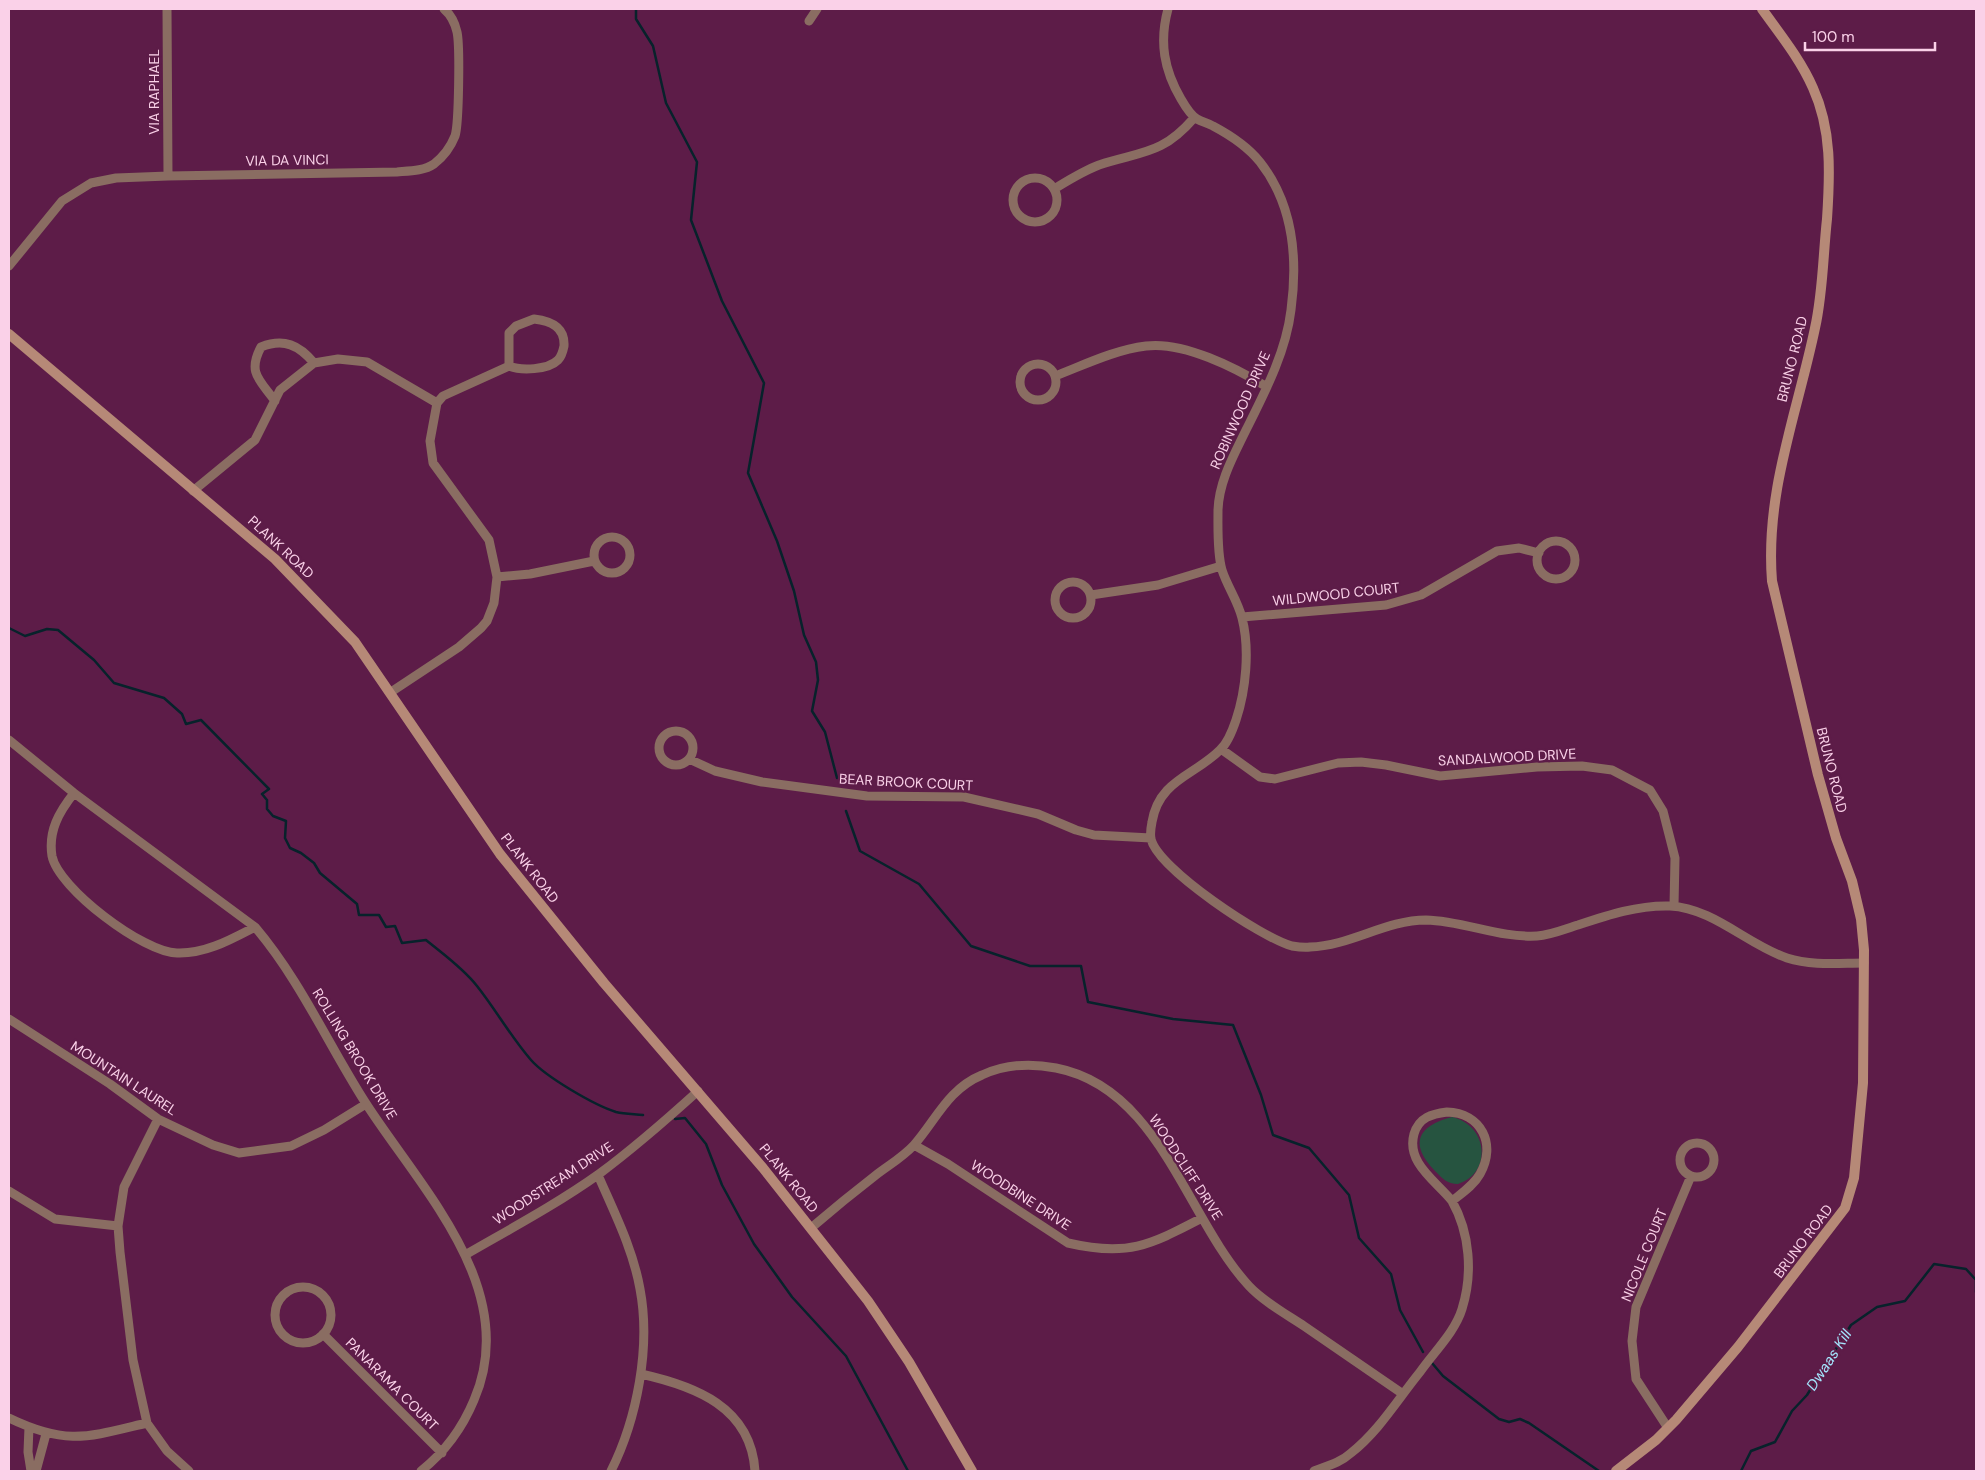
<svg xmlns="http://www.w3.org/2000/svg" width="1985" height="1480" font-family="'DM Sans',sans-serif">
<style>
.grass{fill:#265440}
.lines{fill:none;stroke-linecap:round;stroke-linejoin:round}
.stream{stroke:#07222b;stroke-width:2.5}
.street{stroke:#8a6d62;stroke-width:9}
.secondary{stroke:#b68977;stroke-width:10}
.labels{text-anchor:middle;dominant-baseline:central;stroke-width:4.5;stroke-linejoin:round;paint-order:stroke}
.street-label{font-size:14px;fill:#fad1e8;stroke:#5d1c48}
.water-label{font-size:15px;font-style:italic;fill:#a4e4fc;stroke:#5d1c48}
</style>
<rect width="100%" height="100%" fill="#5d1c48"/>
<path class="grass" d="M 1452,1117 C 1488,1125 1493,1173 1458,1184 C 1447,1184 1442,1178 1435,1171 C 1409,1144 1417,1126 1452,1117 Z"/>
<g class="lines">
<path class="stream" d="M 636,9 L 636,19 L 653,46 L 666,103 L 697,162 L 691,220 L 722,301 L 764,383 L 748,473 L 777,541 L 794,591 L 804,635 L 816,662 L 818,680 L 812,711 L 825,732 L 837,778
M 9,628 L 25,636 L 47,629 L 58,630 L 94,660 L 114,683 L 164,698 L 182,714 L 186,724 L 201,720 L 269,789 L 262,794 L 267,800 L 267,809 L 273,816 L 286,821 L 285,838 L 290,848 L 301,853 L 314,863 L 320,873 L 357,904 L 359,915 L 379,915 L 386,927 L 395,926 L 402,943 L 426,940 C 443,954 463,968 477,986 C 496,1010 511,1037 531,1060 C 546,1077 594,1105 616,1112 C 625,1114 634,1114 643,1115
M 846,811 L 860,851 L 919,884 L 971,946 L 1030,966 L 1081,966 L 1088,1002 L 1173,1019 L 1233,1025 L 1261,1095 L 1273,1135 L 1309,1148 L 1349,1195 L 1359,1238 L 1391,1274 L 1400,1310 L 1423,1352
M 675,1119 L 685,1118 L 706,1144 L 722,1185 L 754,1244 L 792,1297 L 846,1356 L 908,1471
M 1432,1363 L 1443,1376 L 1499,1419 L 1509,1422 L 1520,1419 L 1529,1423 L 1599,1471
M 1741,1471 L 1751,1451 L 1775,1442 L 1792,1411 L 1807,1395 L 1851,1325 L 1877,1307 L 1905,1301 L 1934,1264 L 1966,1269 L 1976,1280 L 1976,1292"/>
<path class="street" d="M 167,9 L 168,176
M 1168,9 C 1159,42 1164,70 1181,99 C 1185,106 1190,115 1197,119 C 1202,122 1208,123 1213,126 C 1230,135 1248,147 1260,162 C 1293,204 1298,258 1291,310 C 1286,352 1265,392 1246,430 C 1234,455 1219,481 1218,510 C 1218,528 1217,553 1222,570 C 1227,586 1238,601 1242,618 C 1250,649 1246,690 1236,720 C 1233,729 1228,743 1220,750 C 1194,776 1159,780 1152,822 C 1151,827 1150,834 1151,839 C 1158,869 1262,938 1292,946 C 1298,947 1304,948 1310,947 C 1350,946 1386,920 1426,920 C 1464,921 1499,938 1537,936 C 1551,935 1565,929 1578,925 C 1608,915 1638,905 1670,906 C 1713,908 1748,945 1787,958 C 1812,966 1839,963 1864,963
M 809,21 L 817,9
M1013 200a22 22 0 1 1 44 0a22 22 0 1 1-44 0Z
M 1054,189 C 1069,180 1083,171 1099,165 C 1142,151 1162,155 1194,118
M 9,266 L 62,201 L 91,183 L 116,178 L 168,176 L 397,172 C 409,171 424,171 434,164 C 443,157 451,146 455,136 C 459,124 460,45 457,32 C 455,23 451,15 444,9
M 534,319 C 551,321 565,327 564,346 C 563,351 561,357 558,360 C 548,370 521,371 509,366 L 509,333 L 516,326 Z
M1020 382a18 18 0 1 1 36 0a18 18 0 1 1-36 0Z
M 1055,376 C 1084,365 1114,350 1146,346 C 1183,341 1236,368 1267,387
M 275,401 C 260,380 247,373 261,347 C 284,338 299,345 314,363
M 193,491 L 255,440 L 280,390 L 314,363 L 338,359 L 367,362 L 437,403
M594 555a18 18 0 1 1 36 0a18 18 0 1 1-36 0Z
M1537 560a19 19 0 1 1 38 0a19 19 0 1 1-38 0Z
M 497,577 L 530,574 L 594,561
M1055 600a18 18 0 1 1 36 0a18 18 0 1 1-36 0Z
M 1091,595 L 1158,585 L 1221,566
M 1242,617 L 1386,605 L 1421,595 L 1497,551 L 1519,548 L 1539,553
M 391,692 L 459,647 L 481,628 L 487,621 L 494,603 L 497,577 L 489,540 L 433,463 L 430,441 L 437,403 L 443,396 L 509,366
M659 748a17 17 0 1 1 34 0a17 17 0 1 1-34 0Z
M 9,740 L 74,793 L 255,927 C 300,980 328,1044 365,1102 C 420,1188 522,1289 474,1400 C 462,1429 446,1451 421,1471
M 1221,749 L 1260,777 L 1275,779 L 1338,763 L 1361,762 L 1386,765 L 1440,776 L 1537,767 L 1582,766 L 1612,770 L 1650,790 L 1663,811 L 1675,858 L 1674,906
M 689,759 L 715,771 L 762,782 L 867,796 L 964,797 L 1038,814 L 1076,830 L 1094,835 L 1151,838
M 74,793 C 59,812 48,831 52,856 C 58,888 144,953 177,953 C 205,954 230,940 255,927
M 9,1019 L 110,1084 L 158,1119 L 213,1145 L 239,1153 L 291,1146 L 324,1130 L 366,1104
M 1447,1112 C 1481,1113 1497,1144 1480,1174 C 1474,1185 1462,1193 1452,1201 C 1436,1181 1406,1163 1414,1134 C 1419,1117 1432,1114 1447,1112 Z
M 158,1119 L 124,1187 L 118,1226 L 120,1252 L 133,1360 L 147,1423 L 167,1451 L 189,1471
M1680 1160a17 17 0 1 1 34 0a17 17 0 1 1-34 0Z
M 914,1145 L 948,1164 L 1068,1243 C 1128,1257 1150,1245 1202,1218
M 598,1175 C 614,1212 633,1249 640,1289 C 651,1347 637,1419 611,1471
M 9,1191 L 55,1219 L 118,1226
M 811,1228 C 832,1210 854,1192 876,1175 C 889,1165 903,1157 914,1145 C 936,1120 948,1089 982,1075 C 1006,1064 1031,1063 1056,1068 C 1160,1088 1186,1218 1249,1286 C 1264,1302 1286,1314 1304,1326 C 1337,1349 1370,1371 1403,1394
M 465,1255 C 510,1229 557,1204 599,1174 C 634,1148 666,1120 698,1091
M275 1315a28 28 0 1 1 56 0a28 28 0 1 1-56 0Z
M 323,1334 L 442,1453
M 641,1374 C 695,1386 751,1407 755,1471
M 9,1418 C 67,1446 88,1437 147,1423
M 29,1427 L 28,1452 L 31,1471
M 1668,1428 L 1636,1379 L 1632,1341 L 1636,1307 L 1691,1176
M 36,1471 L 46,1434
M 1314,1471 C 1327,1466 1340,1463 1351,1453 C 1379,1431 1398,1399 1420,1372 C 1434,1352 1455,1332 1462,1309 C 1473,1274 1470,1233 1452,1201"/>
<path class="secondary" d="M 9,334 L 275,559 L 355,642 L 500,854 L 604,983 L 763,1168 L 868,1301 L 909,1362 L 972,1471
M 1616,1471 L 1656,1440 L 1676,1420 L 1738,1347 L 1845,1208 L 1854,1178 L 1863,1083 L 1864,950 L 1861,919 L 1852,881 L 1836,838 L 1818,775 L 1772,581 C 1765,492 1797,414 1815,328 C 1823,293 1823,255 1827,219 C 1830,174 1832,130 1813,88 C 1801,60 1780,34 1762,9"/>
</g>
<g class="labels">
<g class="street-label">
<text transform="translate(154 92) rotate(-90)">VIA RAPHAEL</text>
<text transform="translate(287 160) rotate(-1)">VIA DA VINCI</text>
<text transform="translate(1792 359) rotate(-76)">BRUNO ROAD</text>
<text transform="translate(1240 410) rotate(-66)">ROBINWOOD DRIVE</text>
<text transform="translate(281 547) rotate(43)">PLANK ROAD</text>
<text transform="translate(1336 594) rotate(-6)">WILDWOOD COURT</text>
<text transform="translate(1507 757) rotate(-3)">SANDALWOOD DRIVE</text>
<text transform="translate(1832 770) rotate(76)">BRUNO ROAD</text>
<text transform="translate(906 782) rotate(3)">BEAR BROOK COURT</text>
<text transform="translate(530 868) rotate(52)">PLANK ROAD</text>
<text transform="translate(355 1054) rotate(59)">ROLLING BROOK DRIVE</text>
<text transform="translate(124 1078) rotate(33)">MOUNTAIN LAUREL</text>
<text transform="translate(1186 1167) rotate(57)">WOODCLIFF DRIVE</text>
<text transform="translate(789 1178) rotate(51)">PLANK ROAD</text>
<text transform="translate(553 1183) rotate(-33)">WOODSTREAM DRIVE</text>
<text transform="translate(1021 1195) rotate(33)">WOODBINE DRIVE</text>
<text transform="translate(1803 1241) rotate(-53)">BRUNO ROAD</text>
<text transform="translate(1644 1255) rotate(-68)">NICOLE COURT</text>
<text transform="translate(392 1384) rotate(45)">PANARAMA COURT</text>
</g>
<g class="water-label">
<text transform="translate(1829 1360) rotate(-57)">Dwaas Kill</text>
</g>
</g>
<rect width="1985" height="1480" fill="none" stroke="#fad1e8" stroke-width="20"/>
<path d="M1805 42v8h130v-8" fill="none" stroke="#fad1e8" stroke-width="2.5"/>
<text x="1812" y="42" font-size="15" fill="#fad1e8" stroke="#5d1c48" stroke-width="4" paint-order="stroke">100 m</text>
</svg>
